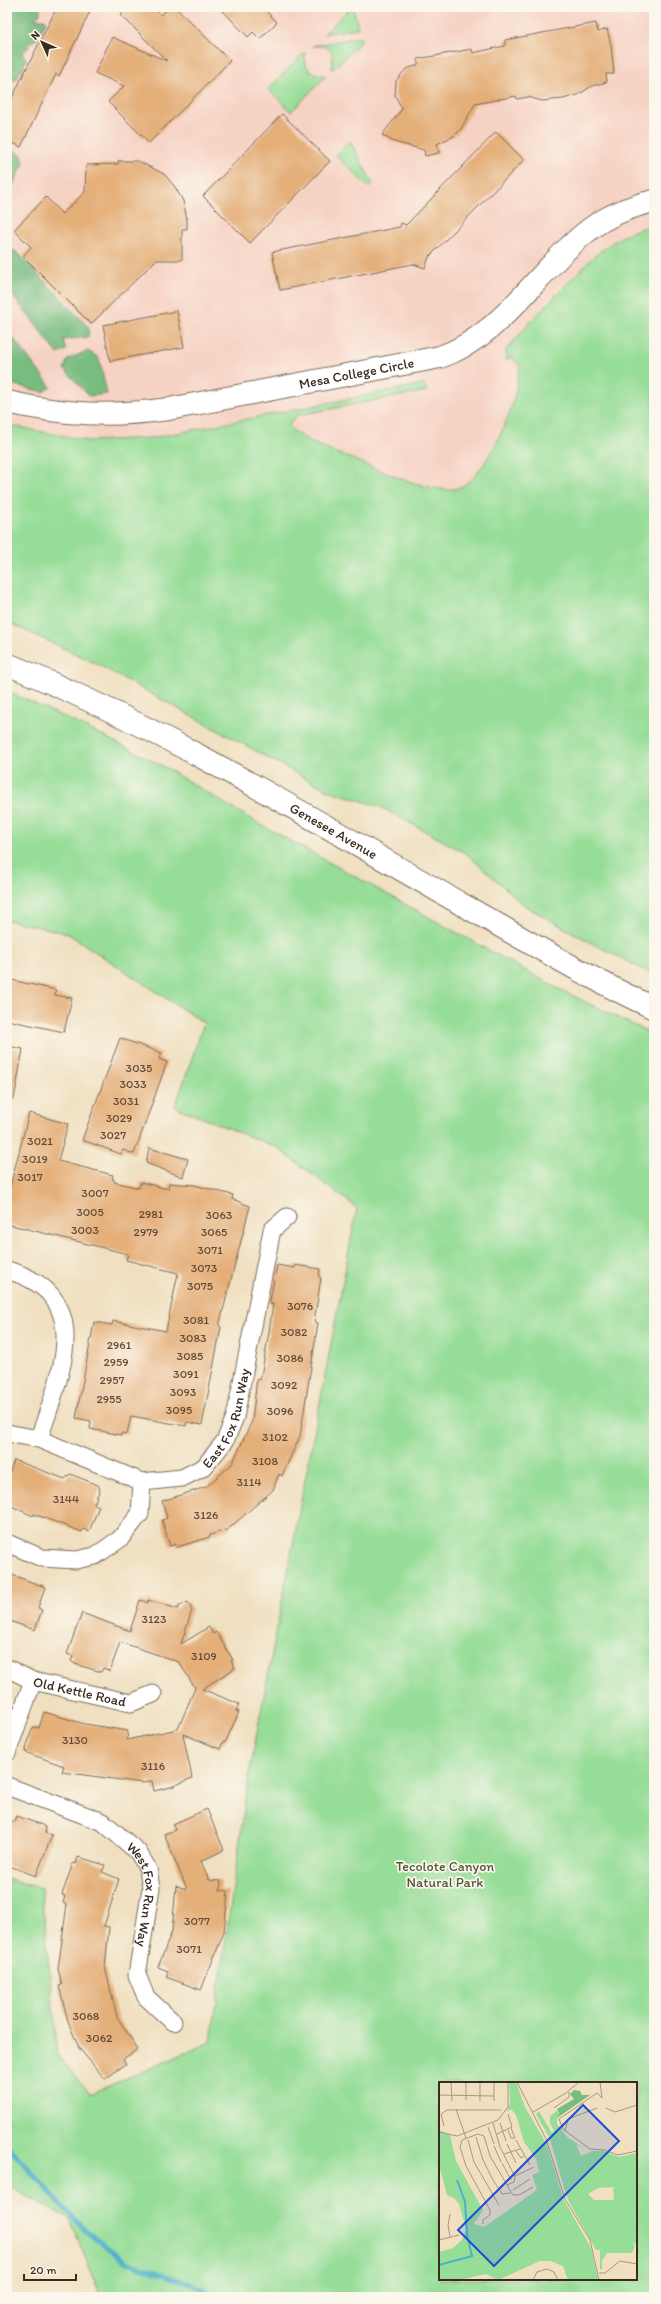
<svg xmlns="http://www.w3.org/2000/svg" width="661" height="2304" font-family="Itim,sans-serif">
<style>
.built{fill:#f6d2c3}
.green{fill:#96dd97;stroke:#68845a;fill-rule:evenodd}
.forest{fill:#78bc80;stroke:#5a734f}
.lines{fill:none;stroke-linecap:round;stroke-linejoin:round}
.stream{stroke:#4cafcb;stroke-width:5}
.building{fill:#e4af79}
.street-casing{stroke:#7a6a57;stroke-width:19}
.secondary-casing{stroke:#7a6a57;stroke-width:24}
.primary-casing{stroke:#7a6a57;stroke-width:24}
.street{stroke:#fff;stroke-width:17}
.secondary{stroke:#fff;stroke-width:22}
.primary{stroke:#fff;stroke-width:22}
.labels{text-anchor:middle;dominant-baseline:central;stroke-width:3.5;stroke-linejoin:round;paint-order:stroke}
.number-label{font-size:12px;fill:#654b35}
.street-label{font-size:14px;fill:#3b2a1e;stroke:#fbf7ec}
.park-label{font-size:14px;fill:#52573c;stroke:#fbf7ec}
.inset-river{fill:none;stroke:#4cafcb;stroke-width:2}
.inset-road{fill:none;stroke:#a89780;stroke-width:1}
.view{fill:#1d4ed8;fill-opacity:0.15;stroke:#1d4ed8;stroke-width:2}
.inset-edge{fill:none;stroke:#3b2a1e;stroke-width:2}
</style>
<rect width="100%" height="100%" fill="#fbf7ec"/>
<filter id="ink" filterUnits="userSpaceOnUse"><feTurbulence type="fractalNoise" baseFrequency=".025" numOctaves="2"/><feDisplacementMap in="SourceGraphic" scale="8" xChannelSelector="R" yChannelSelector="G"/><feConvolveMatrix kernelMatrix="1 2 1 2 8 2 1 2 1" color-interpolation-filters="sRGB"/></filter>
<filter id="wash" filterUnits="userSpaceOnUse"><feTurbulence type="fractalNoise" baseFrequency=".012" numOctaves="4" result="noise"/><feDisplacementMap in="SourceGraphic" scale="16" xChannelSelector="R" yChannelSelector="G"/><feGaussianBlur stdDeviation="0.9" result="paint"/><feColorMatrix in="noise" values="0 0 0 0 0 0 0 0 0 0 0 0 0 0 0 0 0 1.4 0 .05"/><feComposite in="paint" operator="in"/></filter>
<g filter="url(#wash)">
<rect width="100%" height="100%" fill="#f0e0c1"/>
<path class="built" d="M 7,7 L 654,7 L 654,233 L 528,387 L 488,479 L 464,496 L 90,441 L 7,425 Z"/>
<path class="green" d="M 351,7 L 353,7 L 358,28 L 324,34 Z
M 360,37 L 361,42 L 332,70 C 332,61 336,48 321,46 C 317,46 314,47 312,46 Z
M 305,52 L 305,63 L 310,72 L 326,76 L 291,112 L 268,89 Z
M 350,141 L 373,184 L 368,187 L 336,155 Z
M 654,224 L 654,975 L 599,947 L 525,906 L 467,854 L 379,806 L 327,790 L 93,662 L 7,622 L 7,425 L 90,441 L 152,438 L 423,384 L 427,391 L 298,415 L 291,421 L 289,427 C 308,445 341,454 365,464 C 385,473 434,493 454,489 C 480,485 503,431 511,408 C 516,394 517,380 520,366 L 511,357 L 506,360 L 506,350 L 534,318 L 594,256 L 613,242 L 628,233 Z
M 7,691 L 79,724 L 161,765 L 249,818 L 557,988 L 629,1023 L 654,1034 L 654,2297 L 101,2297 L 70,2219 L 7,2186 L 7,1879 L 41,1888 L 58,2056 L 90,2094 L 211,2042 L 250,1769 L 357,1208 L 276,1147 L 175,1107 L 204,1023 L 67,933 L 7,920 ZM 440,2083 L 636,2083 L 636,2279 L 440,2279 Z"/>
<path class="forest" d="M 7,7 L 40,7 L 40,14 L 34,19 L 45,19 L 46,22 L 38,38 L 30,43 L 28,48 L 22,53 L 26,59 L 22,72 L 19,71 L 18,78 L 8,83 Z
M 7,147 L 22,155 L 24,163 L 13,184 L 7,183 Z
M 11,249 L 20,255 L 89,328 L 88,337 L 63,340 L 66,350 L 58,354 L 7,288 L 7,252 Z
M 7,330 L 51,387 L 43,392 L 7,383 Z
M 88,351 L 99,358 L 107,394 L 89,396 L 64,369 L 68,359 Z"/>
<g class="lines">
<path class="stream" d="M 7,2145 L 83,2228 L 126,2262 L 191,2284 L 218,2297"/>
</g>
<g id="blocks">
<path class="building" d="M 57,7 L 92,7 L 59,76 L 56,74 L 21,147 L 7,140 L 7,108 Z
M 129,7 L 153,7 L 161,15 L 170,7 L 175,7 L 230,61 L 149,143 L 108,102 L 124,86 L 95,73 L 112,37 L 167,61 L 121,15 Z
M 219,7 L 262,7 L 277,22 L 260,39 L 253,32 L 248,37 Z
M 596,23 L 598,32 L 607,29 L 611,45 L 614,74 L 606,74 L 607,82 L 592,86 L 578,95 L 563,99 L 542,101 L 528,97 L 517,99 L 516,96 L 475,104 L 461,129 L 454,136 L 437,144 L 439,153 L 425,156 L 424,150 L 394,142 L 382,135 L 402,109 L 395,95 L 396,81 L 406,69 L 418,65 L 418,59 L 472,49 L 473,53 L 505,46 L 505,40 Z
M 282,114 L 330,161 L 250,243 L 203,196 Z
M 496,132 L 524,160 L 429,257 L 425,268 L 413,264 L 280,290 L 272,252 L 400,227 L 401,223 L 406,225 Z
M 118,161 L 138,161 L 164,174 L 175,187 L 183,201 L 187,219 L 187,229 L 182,229 L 182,260 L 156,260 L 91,324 L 23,256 L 31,247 L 14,230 L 46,197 L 62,214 L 85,192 L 86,165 L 118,164 Z
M 177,311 L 184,347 L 110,361 L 103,325 Z
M 7,979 L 56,990 L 55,995 L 72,998 L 64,1032 L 7,1020 Z
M 120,1038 L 162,1053 L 159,1059 L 167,1062 L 134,1154 L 123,1150 L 121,1154 L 82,1140 Z
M 7,1046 L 23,1049 L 14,1099 L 7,1098 Z
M 29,1113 L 68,1124 L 58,1161 L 113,1175 L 112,1179 L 114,1179 L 114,1182 L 139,1188 L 141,1182 L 168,1189 L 169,1183 L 194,1185 L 233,1195 L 232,1199 L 250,1206 L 219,1326 L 221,1327 L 202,1425 L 187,1422 L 186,1426 L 131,1416 L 127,1434 L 122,1433 L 121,1435 L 90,1429 L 91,1421 L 76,1418 L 94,1322 L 112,1325 L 113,1321 L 166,1331 L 178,1273 L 126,1260 L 128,1254 L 7,1224 L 7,1199 Z
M 149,1148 L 188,1159 L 183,1177 L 146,1163 Z
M 277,1265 L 295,1268 L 295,1265 L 320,1269 L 319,1277 L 321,1278 L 314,1322 L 318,1323 L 300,1436 L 282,1476 L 279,1474 L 273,1490 L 227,1530 L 210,1535 L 210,1537 L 177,1547 L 176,1544 L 170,1546 L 162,1520 L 167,1518 L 162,1501 L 206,1487 L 232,1464 L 252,1421 L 257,1379 L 260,1380 L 261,1376 L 269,1332 L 273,1304 L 270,1304 L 271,1295 Z
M 14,1460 L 65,1479 L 70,1474 L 98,1485 L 100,1489 L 94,1504 L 99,1506 L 89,1532 L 83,1529 L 82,1532 L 34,1514 L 33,1516 L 7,1504 L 7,1480 Z
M 10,1574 L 45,1587 L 38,1608 L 42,1610 L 35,1630 L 7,1620 L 7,1582 Z
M 140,1600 L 148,1603 L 148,1600 L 178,1609 L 179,1606 L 188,1602 L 192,1610 L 181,1644 L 209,1627 L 213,1634 L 216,1632 L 233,1660 L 231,1661 L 235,1668 L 202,1689 L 239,1704 L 236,1711 L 239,1712 L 225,1743 L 223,1742 L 220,1749 L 183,1734 L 192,1778 L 171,1787 L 154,1791 L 152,1781 L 143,1783 L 62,1772 L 64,1766 L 25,1752 L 31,1732 L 34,1727 L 39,1728 L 44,1712 L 85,1724 L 128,1731 L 127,1740 L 178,1729 L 195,1688 L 179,1662 L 120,1642 L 110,1671 L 103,1668 L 101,1672 L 75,1664 L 71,1661 L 73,1656 L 67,1654 L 82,1613 L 130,1631 Z
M 207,1809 L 224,1850 L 201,1861 L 209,1880 L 221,1881 L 220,1890 L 228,1891 L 224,1932 L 201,1990 L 166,1977 L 168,1971 L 158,1967 L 172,1931 L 176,1886 L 187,1889 L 164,1834 L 175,1830 L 173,1824 Z
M 16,1816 L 42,1825 L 46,1828 L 45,1833 L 52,1835 L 36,1876 L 7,1865 L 7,1819 L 14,1822 Z
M 78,1857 L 105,1865 L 102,1872 L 119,1879 L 104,1926 L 109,1927 L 105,1967 L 117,2017 L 138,2049 L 123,2059 L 126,2064 L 105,2079 L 79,2048 L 68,2021 L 59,1986 L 62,1985 L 58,1969 L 67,1904 L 63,1903 L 65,1896 L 62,1895 L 73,1863 L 76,1864 Z"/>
</g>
</g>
<g filter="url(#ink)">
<use href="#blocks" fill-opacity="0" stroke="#7a6a57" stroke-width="1"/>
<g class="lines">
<defs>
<g id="street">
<path d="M 7,1270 C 99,1296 59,1376 39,1439"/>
<path id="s1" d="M 7,1433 L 39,1439 L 142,1482 L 182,1478 L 204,1467 L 225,1441 L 235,1417 L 272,1230 L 287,1217"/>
<path d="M 7,1543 L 42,1558 L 76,1560 L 95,1556 L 120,1539 L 140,1514 L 142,1482"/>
<path id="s2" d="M 7,1668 L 33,1681 L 131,1703 L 153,1694"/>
<path d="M 7,1753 L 33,1681"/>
<path id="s3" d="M 7,1786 L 103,1822 L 138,1852 L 148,1869 L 151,1888 L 137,1975 L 146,1997 L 173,2022"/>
</g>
<g id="secondary">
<path id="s4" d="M 7,402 C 64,415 111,417 169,409 L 440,357 C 509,333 541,261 600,222 C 617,212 635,205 654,201"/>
</g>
<g id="primary">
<path id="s5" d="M 7,664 C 165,729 314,820 463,905 C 526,940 588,978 654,1008"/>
</g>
</defs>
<use href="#street" class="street-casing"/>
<use href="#secondary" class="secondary-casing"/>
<use href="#primary" class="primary-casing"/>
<use href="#street" class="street"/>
<use href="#secondary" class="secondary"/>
<use href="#primary" class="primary"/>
</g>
</g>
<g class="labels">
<g class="number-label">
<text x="139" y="1068">3035</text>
<text x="133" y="1084">3033</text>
<text x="126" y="1101">3031</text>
<text x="119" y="1118">3029</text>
<text x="113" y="1135">3027</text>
<text x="40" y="1141">3021</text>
<text x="35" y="1159">3019</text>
<text x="30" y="1177">3017</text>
<text x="95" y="1193">3007</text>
<text x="90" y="1212">3005</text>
<text x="151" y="1214">2981</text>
<text x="219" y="1215">3063</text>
<text x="85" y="1230">3003</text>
<text x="146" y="1232">2979</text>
<text x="214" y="1232">3065</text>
<text x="210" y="1250">3071</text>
<text x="204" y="1268">3073</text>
<text x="200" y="1286">3075</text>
<text x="300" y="1306">3076</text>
<text x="196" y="1320">3081</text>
<text x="294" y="1332">3082</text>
<text x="193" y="1338">3083</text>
<text x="119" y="1345">2961</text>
<text x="190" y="1356">3085</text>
<text x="290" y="1358">3086</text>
<text x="116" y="1362">2959</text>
<text x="186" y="1374">3091</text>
<text x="112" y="1380">2957</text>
<text x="284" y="1385">3092</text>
<text x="183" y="1392">3093</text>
<text x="109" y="1399">2955</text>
<text x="179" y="1410">3095</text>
<text x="280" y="1411">3096</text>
<text x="275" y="1437">3102</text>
<text x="265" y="1461">3108</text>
<text x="249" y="1482">3114</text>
<text x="66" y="1499">3144</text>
<text x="206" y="1515">3126</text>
<text x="154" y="1619">3123</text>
<text x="204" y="1656">3109</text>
<text x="75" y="1740">3130</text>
<text x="153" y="1766">3116</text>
<text x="197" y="1921">3077</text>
<text x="189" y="1949">3071</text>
<text x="86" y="2016">3068</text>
<text x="99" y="2038">3062</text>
</g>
<g class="street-label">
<text stroke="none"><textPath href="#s4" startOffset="354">Mesa College Circle</textPath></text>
<text stroke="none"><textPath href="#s5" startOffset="367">Genesee Avenue</textPath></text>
<text stroke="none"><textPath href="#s1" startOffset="264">East Fox Run Way</textPath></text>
<text stroke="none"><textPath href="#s2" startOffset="77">Old Kettle Road</textPath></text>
<text stroke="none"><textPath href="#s3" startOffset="192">West Fox Run Way</textPath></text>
</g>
<g class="park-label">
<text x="445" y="1866">Tecolote Canyon<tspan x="445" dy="16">Natural Park</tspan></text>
</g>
</g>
<g transform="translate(439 2082)">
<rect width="198" height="198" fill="#f0e0c1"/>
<path d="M 70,0 L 77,0 L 86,25 L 107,61 L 125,118 L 152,166 L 159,198 L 129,198 L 124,184 L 112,179 L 101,179 L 59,198 L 47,192 L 21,198 L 0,198 L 0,170 L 14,166 L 23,158 L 27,147 L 20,122 L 15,116 L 8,113 L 0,83 L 0,48 L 11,53 L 17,79 L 44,128 L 35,142 L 45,145 L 98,108 L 93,93 L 100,90 L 97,77 L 85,60 L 77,33 L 72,27 L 68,30 L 71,21 ZM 123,25 L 125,27 L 118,37 L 118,42 L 128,55 L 146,67 L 137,62 L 142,74 L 153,69 L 164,69 L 180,75 L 198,71 L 198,163 L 193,160 L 196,164 L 193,171 L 168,171 L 163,179 L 163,187 L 161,187 L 161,168 L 157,168 L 128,116 L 111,57 L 97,32 L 100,29 L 113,51 L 115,49 L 111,41 L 111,34 ZM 177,105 L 174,106 L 175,118 L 155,118 L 149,112 L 159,106 Z" fill="#96dd97" fill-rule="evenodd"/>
<path d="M 135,8 L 141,9 L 143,13 L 151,13 L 118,36 L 121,31 L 118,27 L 135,17 L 131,12 Z" fill="#78bc80"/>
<path class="inset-river" d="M 0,183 L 33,174 L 28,153 L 26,120 L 18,98"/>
<path class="inset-road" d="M 12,0 L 13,19M 27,0 L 27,18M 41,0 L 41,19M 55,0 L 55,19M 78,0 L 107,57 L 126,117 L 151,158 L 160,198M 161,0 L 163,16M 0,13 L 55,14M 163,16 L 158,11 L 120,37 L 124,47 L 151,67 L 165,68 L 179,73 L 198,69M 115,26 L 130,15 L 130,10M 167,26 L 176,30 L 198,23M 17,27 L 27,56M 94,30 L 127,11 L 140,0M 54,41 L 61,65 L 76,95 L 75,100 L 68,103M 61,41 L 67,59M 5,44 L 2,32 L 8,28 L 62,28M 49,45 L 55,62M 69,48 L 72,56 L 76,56 L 72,46M 126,49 L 129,37 L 158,26M 0,50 L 18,54 L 59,38 L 69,25 L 69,0M 58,52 L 73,45 L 69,32M 37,55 L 44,78 L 54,98 L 63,112 L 71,111M 29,58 L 35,80 L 60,123M 77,58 L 91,83M 68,62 L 77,81M 55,64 L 62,80M 77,69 L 82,76 L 85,74M 65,72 L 81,67M 63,81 L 72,98M 76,94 L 95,85M 74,108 L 91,97M 11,132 L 9,143 L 11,155M 44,142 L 44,138 L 51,133 L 51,128 L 27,84 L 21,65 L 23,58 L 39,52 L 45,54 L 51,74 L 74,113 L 80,113 L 94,105M 0,158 L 20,153M 160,191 L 166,191 L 181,179 L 198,182M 94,198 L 98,190 L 108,187 L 115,190 L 119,198"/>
<path class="view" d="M 144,23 L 180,59 L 55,184 L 19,148 Z"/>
<rect width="198" height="198" class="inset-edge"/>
</g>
<rect width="661" height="2304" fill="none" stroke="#fbf7ec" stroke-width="24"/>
<g transform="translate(42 42) rotate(315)" stroke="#fbf7ec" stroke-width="3" paint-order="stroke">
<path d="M0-3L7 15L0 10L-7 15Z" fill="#3b2a1e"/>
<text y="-6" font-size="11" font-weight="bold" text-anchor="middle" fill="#3b2a1e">N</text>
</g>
<path d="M24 2274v6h52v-6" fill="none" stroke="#3b2a1e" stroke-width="2"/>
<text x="30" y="2274" font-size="12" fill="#3b2a1e" stroke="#fbf7ec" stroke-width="3" paint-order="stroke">20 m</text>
</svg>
